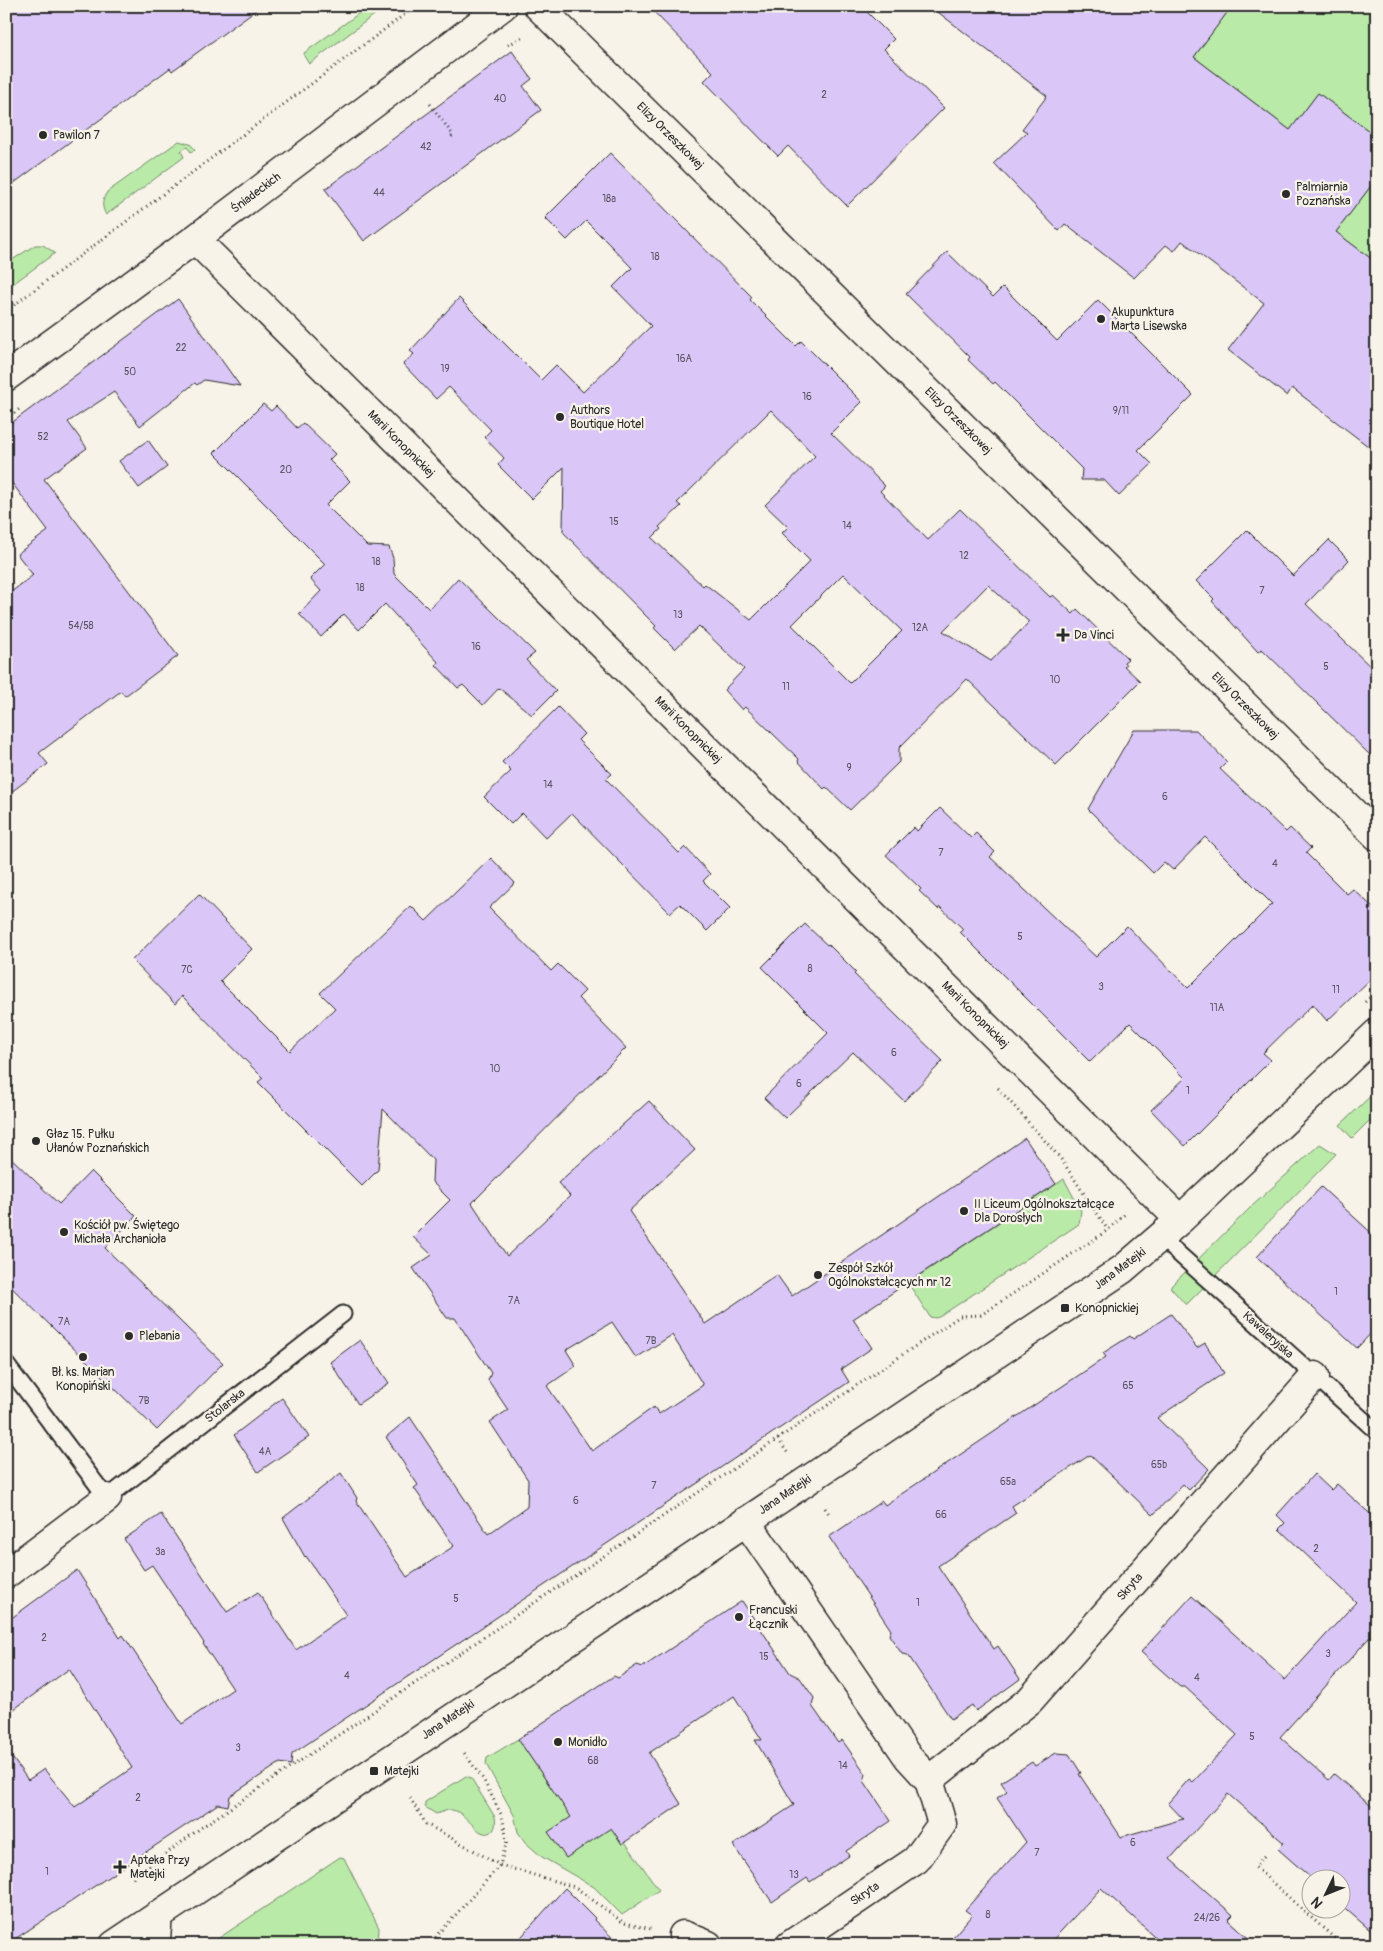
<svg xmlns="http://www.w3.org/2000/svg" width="1383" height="1951" font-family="Pangolin,sans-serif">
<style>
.green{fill:#baeaa8;stroke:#728a6a}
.building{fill:#dac7f8;stroke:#2b2b2b;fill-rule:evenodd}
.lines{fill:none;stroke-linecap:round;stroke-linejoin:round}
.lane-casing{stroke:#2b2b2b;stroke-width:19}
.street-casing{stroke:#2b2b2b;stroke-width:31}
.path{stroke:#2b2b2b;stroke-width:3;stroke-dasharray:1 4;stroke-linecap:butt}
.lane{stroke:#f7f3e8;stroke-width:15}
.street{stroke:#f7f3e8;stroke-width:28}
.poi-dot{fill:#2b2b2b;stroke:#f7f3e8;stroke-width:2}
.labels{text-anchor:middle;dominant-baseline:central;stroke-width:4.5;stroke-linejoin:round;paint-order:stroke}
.number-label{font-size:10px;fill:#57525e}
.poi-label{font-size:12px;fill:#2b2b2b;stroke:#f7f3e8;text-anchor:start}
.street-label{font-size:12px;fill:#2b2b2b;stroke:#f7f3e8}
</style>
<rect width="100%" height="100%" fill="#f7f3e8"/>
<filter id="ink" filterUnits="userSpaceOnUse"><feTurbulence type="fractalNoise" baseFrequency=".02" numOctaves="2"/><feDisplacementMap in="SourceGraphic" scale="10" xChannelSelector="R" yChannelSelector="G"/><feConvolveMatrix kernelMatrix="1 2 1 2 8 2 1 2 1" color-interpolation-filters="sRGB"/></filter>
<g filter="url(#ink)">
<path class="green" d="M 369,6 L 386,6 L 309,64 L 304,56 L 304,53 Z
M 1232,6 L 1363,6 L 1377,17 L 1377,137 L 1318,93 L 1290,130 L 1194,57 Z
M 179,141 L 190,144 L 195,149 L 191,152 L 187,147 L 181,151 L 184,157 L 106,215 C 101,206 102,201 107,192 Z
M 1377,178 L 1377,263 L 1336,232 Z
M 35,245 L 43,245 L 55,253 L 6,289 L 6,264 Z
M 1377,1090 L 1377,1113 L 1352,1138 L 1340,1125 Z
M 1320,1144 L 1336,1154 L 1186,1305 L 1170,1287 L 1250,1208 Z
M 1064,1179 L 1081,1211 L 1079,1224 L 939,1317 L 935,1318 L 930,1317 L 908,1283 Z
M 518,1739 L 566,1809 L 595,1800 L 622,1844 L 625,1842 L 659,1890 L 622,1915 L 594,1887 L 542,1857 L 525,1842 L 518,1832 L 514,1815 L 486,1764 L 487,1758 Z
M 466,1776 L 471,1778 L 495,1817 C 497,1827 493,1837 481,1832 C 471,1826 461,1808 448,1810 C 444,1811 440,1813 436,1814 L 425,1807 L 425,1802 Z
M 340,1857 L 344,1858 L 379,1928 L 378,1945 L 213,1945 L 213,1942 Z"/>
<path class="building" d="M 6,6 L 261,6 L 172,71 L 170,68 L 6,189 Z
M 648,6 L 861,6 L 894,39 L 884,49 L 944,108 L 847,206 L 788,146 L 778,156 L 704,81 L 713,72 Z
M 930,6 L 1232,6 L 1194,57 L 1290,130 L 1318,93 L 1377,137 L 1377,178 L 1336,232 L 1377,263 L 1377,453 L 1292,388 L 1287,396 L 1228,350 L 1264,303 L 1182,241 L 1174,251 L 1166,245 L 1134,278 L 1065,224 L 1059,231 L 994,163 L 1027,132 L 1022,129 L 1047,96 Z
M 512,51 L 532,79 L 523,86 L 541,110 L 364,241 L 325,189 Z
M 610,153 L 752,297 L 750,300 L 796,346 L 801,341 L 862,402 L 831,433 L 885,486 L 880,491 L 928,540 L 960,509 L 1050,597 L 1053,595 L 1073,614 L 1077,609 L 1128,659 L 1124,662 L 1126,665 L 1124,666 L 1140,681 L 1056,765 L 967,679 L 899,748 L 899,762 L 850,810 L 826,787 L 824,789 L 798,761 L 799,759 L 745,707 L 742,710 L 724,690 L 744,669 L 699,626 L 675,649 L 654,628 L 656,626 L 563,532 L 564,467 L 532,499 L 498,465 L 504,458 L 484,437 L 491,430 L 449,387 L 436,399 L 403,364 L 414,354 L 410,351 L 459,298 L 541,380 L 556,365 L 583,392 L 651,326 L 613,287 L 632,268 L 609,244 L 586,221 L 567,240 L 545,218 ZM 771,410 L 815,456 L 765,505 L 788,527 L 782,533 L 810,561 L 751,620 L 705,584 L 703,586 L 652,538 L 661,529 L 659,527 L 681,506 L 677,503 ZM 843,574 L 902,631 L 850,683 L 792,625 ZM 988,585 L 1029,622 L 991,661 L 943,631 Z
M 947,252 L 993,297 L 1003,287 L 1057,341 L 1098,300 L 1193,395 L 1138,450 L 1152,464 L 1119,496 L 1104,480 L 1081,480 L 1082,469 L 995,382 L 993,384 L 968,360 L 970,357 L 906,294 Z
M 178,299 L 240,386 L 204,380 L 197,385 L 195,383 L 140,426 L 114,392 L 68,422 L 87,448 L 44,479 L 178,656 L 125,696 L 121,691 L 39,753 L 48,764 L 6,796 L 6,596 L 33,575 L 17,554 L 48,531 L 6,475 L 6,427 Z
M 263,404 L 271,411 L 276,406 L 297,428 L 303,423 L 335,454 L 329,460 L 350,481 L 326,505 L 367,546 L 389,547 L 393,558 L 394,574 L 429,609 L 458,578 L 535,653 L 526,660 L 556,691 L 532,715 L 499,688 L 483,705 L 463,685 L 458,688 L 436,665 L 438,662 L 385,604 L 359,630 L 344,614 L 321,637 L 299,614 L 321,591 L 310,579 L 325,564 L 214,453 Z
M 148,440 L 167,467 L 139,488 L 119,461 Z
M 1247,530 L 1293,576 L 1329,540 L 1349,560 L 1306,604 L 1377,673 L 1377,762 L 1262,649 L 1258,652 L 1212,601 L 1214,599 L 1196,581 Z
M 558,707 L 584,734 L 578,740 L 612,774 L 606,779 L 679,853 L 685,847 L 710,874 L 703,881 L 730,908 L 707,931 L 680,904 L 670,913 L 572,813 L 546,838 L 522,813 L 511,824 L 484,797 L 511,771 L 502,762 Z
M 1134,730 L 1196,730 L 1227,762 L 1220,769 L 1286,832 L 1290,828 L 1311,848 L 1306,853 L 1347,894 L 1353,889 L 1377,911 L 1377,973 L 1327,1021 L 1313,1004 L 1263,1053 L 1271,1060 L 1185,1146 L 1151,1110 L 1185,1078 L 1130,1023 L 1090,1062 L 960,932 L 963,929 L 940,907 L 938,909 L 919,891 L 921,889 L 886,855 L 914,827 L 917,831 L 940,808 L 971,838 L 976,833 L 995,852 L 990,857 L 1096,957 L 1127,926 L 1188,988 L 1272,904 L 1205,837 L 1173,870 L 1164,862 L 1153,873 L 1088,809 Z
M 491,858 L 515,883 L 489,908 L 551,971 L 558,964 L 585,991 L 578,998 L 626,1048 L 472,1203 L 507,1256 L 570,1196 L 558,1183 L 649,1101 L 695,1150 L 629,1211 L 705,1324 L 777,1275 L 792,1296 L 1025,1138 L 1056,1184 L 853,1319 L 872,1348 L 841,1369 L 849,1382 L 292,1754 L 291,1765 L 280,1763 L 230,1796 L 228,1806 L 218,1804 L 6,1945 L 6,1749 L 28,1780 L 44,1769 L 75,1807 L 132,1768 L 69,1669 L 6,1715 L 6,1622 L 77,1570 L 120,1638 L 123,1635 L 182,1724 L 233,1689 L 203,1644 L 204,1643 L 152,1565 L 144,1570 L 124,1539 L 161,1514 L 227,1612 L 258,1592 L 296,1650 L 346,1615 L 306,1556 L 305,1557 L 283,1518 L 341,1473 L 357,1498 L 356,1501 L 407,1577 L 454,1546 L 414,1488 L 418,1485 L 386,1437 L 410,1417 L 488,1534 L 527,1507 L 528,1480 L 490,1422 L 508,1410 L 488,1380 L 491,1373 L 455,1318 L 447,1318 L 413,1268 L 432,1255 L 413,1237 L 450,1200 L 432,1182 L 433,1160 L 383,1109 L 378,1170 L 362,1186 L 258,1082 L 263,1078 L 182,996 L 175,1004 L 132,960 L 199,894 L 252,949 L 220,981 L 290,1051 L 335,1008 L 320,993 L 411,906 L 426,921 ZM 612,1322 L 636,1358 L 672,1335 L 703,1385 L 659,1414 L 654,1407 L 592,1451 L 547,1386 L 576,1366 L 566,1350 Z
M 805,924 L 827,945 L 828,944 L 856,972 L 854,974 L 943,1061 L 904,1101 L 853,1052 L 785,1118 L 764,1098 L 828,1033 L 762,967 Z
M 6,1153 L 59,1204 L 91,1171 L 136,1216 L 105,1248 L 223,1363 L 157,1430 L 6,1282 Z
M 1321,1187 L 1377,1238 L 1377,1327 L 1357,1348 L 1257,1257 Z
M 1171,1314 L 1197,1348 L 1205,1343 L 1224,1373 L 1157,1418 L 1209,1469 L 1189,1490 L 1183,1484 L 1153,1515 L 1090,1455 L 1012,1506 L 1016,1513 L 938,1566 L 994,1649 L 998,1646 L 1020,1679 L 976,1711 L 972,1705 L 951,1719 L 908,1655 L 902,1654 L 889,1635 L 891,1630 L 829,1537 L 882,1501 L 885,1505 L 1106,1357 L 1103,1353 L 1130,1336 L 1133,1339 Z
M 360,1340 L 389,1383 L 358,1404 L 330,1362 Z
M 282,1398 L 309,1437 L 258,1472 L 234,1435 Z
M 1314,1474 L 1331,1490 L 1337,1484 L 1377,1520 L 1377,1629 L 1280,1737 L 1329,1780 L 1334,1774 L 1377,1811 L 1377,1936 L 1340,1904 L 1340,1878 L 1311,1878 L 1278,1849 L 1284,1843 L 1228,1794 L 1170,1859 L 1233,1915 L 1228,1920 L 1256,1945 L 1164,1945 L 1101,1888 L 1048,1945 L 946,1945 L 972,1915 L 965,1910 L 1026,1842 L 997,1798 L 1007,1791 L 1001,1782 L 1032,1762 L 1035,1766 L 1056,1753 L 1069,1754 L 1081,1773 L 1079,1774 L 1121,1837 L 1183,1819 L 1168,1803 L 1189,1779 L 1193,1782 L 1237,1735 L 1185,1687 L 1180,1687 L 1141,1652 L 1192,1596 L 1285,1680 L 1356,1602 L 1279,1529 L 1285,1523 L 1277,1515 Z
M 742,1601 L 790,1673 L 800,1678 L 814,1698 L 812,1706 L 838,1743 L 842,1740 L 866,1774 L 864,1781 L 891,1821 L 846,1851 L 849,1856 L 810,1882 L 807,1878 L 772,1902 L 733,1845 L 794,1805 L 755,1740 L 762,1740 L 734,1696 L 649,1753 L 681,1804 L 622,1844 L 611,1828 L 566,1858 L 548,1832 L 571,1817 L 518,1739 L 614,1676 L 618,1678 L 637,1665 L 643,1667 Z
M 565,1888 L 595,1918 L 594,1920 L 620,1945 L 514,1945 Z"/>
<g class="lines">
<defs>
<path id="lane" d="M 1160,1237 L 1377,1432
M 6,1364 L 107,1498 L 343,1314"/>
<path id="street" d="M 538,6 L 1377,836
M 195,239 L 1180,1220
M 6,377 L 195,239 L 503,6
M 746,1521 L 908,1757 L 929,1780 L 942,1824 L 916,1860 L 790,1945
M 6,1574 L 107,1498
M 929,1780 L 1030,1700 L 1315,1376
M 683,1935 L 708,1945
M 114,1945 L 1123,1269 L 1180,1220 L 1377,1033
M 157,1945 L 156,1939 L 158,1915"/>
</defs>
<use href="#lane" class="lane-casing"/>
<use href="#street" class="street-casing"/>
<path class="path" d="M 508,45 L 523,37
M 430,104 L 453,135 L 450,139
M 6,311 L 416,6
M 6,419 L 21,408
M 1365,1002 L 1377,991
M 998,1088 L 1061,1159 L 1108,1230
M 778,1439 L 789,1455
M 825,1508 L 830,1515
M 410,1798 L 426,1824 L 500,1865 L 575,1887 L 624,1923 L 651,1929
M 1264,1856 L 1255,1867 L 1342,1945
M 133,1878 L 202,1827 L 960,1316 L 981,1315 L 1108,1230 L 1126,1213
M 429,1945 L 500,1865 L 507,1841 L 502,1816 L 483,1779 L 462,1750"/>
<use href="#lane" class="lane"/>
<use href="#street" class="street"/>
</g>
</g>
<g class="poi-dot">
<circle cx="43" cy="135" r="5"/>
<circle cx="1286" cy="194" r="5"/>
<circle cx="1101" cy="319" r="5"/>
<circle cx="560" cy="417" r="5"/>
<path d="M1060.5 627.5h5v5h5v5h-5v5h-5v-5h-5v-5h5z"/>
<circle cx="36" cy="1141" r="5"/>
<circle cx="964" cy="1211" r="5"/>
<circle cx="64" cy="1232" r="5"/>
<circle cx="818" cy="1275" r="5"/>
<rect x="1060" y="1303" width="10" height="10" rx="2.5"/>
<circle cx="129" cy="1336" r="5"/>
<circle cx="83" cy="1357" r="5"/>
<circle cx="739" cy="1617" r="5"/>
<circle cx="558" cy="1742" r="5"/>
<rect x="369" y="1766" width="10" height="10" rx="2.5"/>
<path d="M117.5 1859.5h5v5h5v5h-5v5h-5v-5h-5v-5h5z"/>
</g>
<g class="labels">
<g class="number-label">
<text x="824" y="95">2</text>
<text x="500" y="99">40</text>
<text x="426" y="147">42</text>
<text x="379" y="193">44</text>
<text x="609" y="199">18a</text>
<text x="655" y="257">18</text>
<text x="181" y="348">22</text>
<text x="684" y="359">16A</text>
<text x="445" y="369">19</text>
<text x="130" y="372">50</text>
<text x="807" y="397">16</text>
<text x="1121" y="411">9/11</text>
<text x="43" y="437">52</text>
<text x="286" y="470">20</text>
<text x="614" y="522">15</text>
<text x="847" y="526">14</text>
<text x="964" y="556">12</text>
<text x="376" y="562">18</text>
<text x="360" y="588">18</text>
<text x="1262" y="591">7</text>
<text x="678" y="615">13</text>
<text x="81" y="626">54/58</text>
<text x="920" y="628">12A</text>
<text x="476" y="647">16</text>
<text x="1326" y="667">5</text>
<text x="1055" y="680">10</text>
<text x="786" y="687">11</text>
<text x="849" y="768">9</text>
<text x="548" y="785">14</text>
<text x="1165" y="797">6</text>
<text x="941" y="853">7</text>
<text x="1275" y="864">4</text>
<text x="1020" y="937">5</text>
<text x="810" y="969">8</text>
<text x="187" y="970">7C</text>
<text x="1101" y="987">3</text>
<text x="1336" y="990">11</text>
<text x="1217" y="1008">11A</text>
<text x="894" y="1053">6</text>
<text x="495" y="1069">10</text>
<text x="799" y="1084">6</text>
<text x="1188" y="1091">1</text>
<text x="1336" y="1292">1</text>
<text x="514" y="1301">7A</text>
<text x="64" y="1322">7A</text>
<text x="651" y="1341">7B</text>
<text x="1128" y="1386">65</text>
<text x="144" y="1401">7B</text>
<text x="265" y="1452">4A</text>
<text x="1159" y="1465">65b</text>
<text x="1008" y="1482">65a</text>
<text x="654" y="1486">7</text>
<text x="576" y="1501">6</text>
<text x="941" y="1515">66</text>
<text x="1316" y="1549">2</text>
<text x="160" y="1552">3a</text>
<text x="456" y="1599">5</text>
<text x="918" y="1603">1</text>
<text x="44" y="1638">2</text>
<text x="1328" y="1654">3</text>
<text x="764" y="1657">15</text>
<text x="347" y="1676">4</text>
<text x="1197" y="1678">4</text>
<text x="1252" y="1737">5</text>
<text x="238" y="1748">3</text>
<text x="593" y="1761">68</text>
<text x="843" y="1766">14</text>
<text x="138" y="1798">2</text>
<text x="1133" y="1843">6</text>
<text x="1037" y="1853">7</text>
<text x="47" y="1872">1</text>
<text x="794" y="1875">13</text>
<text x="988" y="1915">8</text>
<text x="1207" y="1918">24/26</text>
</g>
<g class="poi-label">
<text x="53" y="135">Pawilon 7</text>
<text x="1296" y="187">Palmiarnia<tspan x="1296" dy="14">Poznańska</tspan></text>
<text x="1111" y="312">Akupunktura<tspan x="1111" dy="14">Marta Lisewska</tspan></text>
<text x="570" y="410">Authors<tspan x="570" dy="14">Boutique Hotel</tspan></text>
<text x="1074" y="635">Da Vinci</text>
<text x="46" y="1134">Głaz 15. Pułku<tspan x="46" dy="14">Ułanów Poznańskich</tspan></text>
<text x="974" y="1204">II Liceum Ogólnokształcące<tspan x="974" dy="14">Dla Dorosłych</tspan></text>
<text x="74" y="1225">Kościół pw. Świętego<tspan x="74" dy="14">Michała Archanioła</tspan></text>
<text x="828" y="1268">Zespół Szkół<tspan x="828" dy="14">Ogólnokstałcących nr 12</tspan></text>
<text x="1075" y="1308">Konopnickiej</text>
<text x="139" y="1336">Plebania</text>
<text x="83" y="1372" text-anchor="middle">Bł. ks. Marian<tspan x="83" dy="14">Konopiński</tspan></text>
<text x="749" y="1610">Francuski<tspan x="749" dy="14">Łącznik</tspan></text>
<text x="568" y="1742">Monidło</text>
<text x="384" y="1771">Matejki</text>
<text x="130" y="1860">Apteka Przy<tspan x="130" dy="14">Matejki</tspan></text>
</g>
<g class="street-label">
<text transform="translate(670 136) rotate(45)">Elizy Orzeszkowej</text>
<text transform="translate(256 193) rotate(-37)">Śniadeckich</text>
<text transform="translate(958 421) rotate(45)">Elizy Orzeszkowej</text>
<text transform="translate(401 444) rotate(45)">Marii Konopnickiej</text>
<text transform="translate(1245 706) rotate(45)">Elizy Orzeszkowej</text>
<text transform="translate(688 730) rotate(45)">Marii Konopnickiej</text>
<text transform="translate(975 1015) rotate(45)">Marii Konopnickiej</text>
<text transform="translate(1120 1269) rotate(-37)">Jana Matejki</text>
<text transform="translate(1268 1335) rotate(42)">Kawaleryjska</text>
<text transform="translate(225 1406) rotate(-38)">Stolarska</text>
<text transform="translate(785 1495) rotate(-34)">Jana Matejki</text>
<text transform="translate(1130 1587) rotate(-49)">Skryta</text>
<text transform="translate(448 1720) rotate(-34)">Jana Matejki</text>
<text transform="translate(865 1894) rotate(-34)">Skryta</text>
</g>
</g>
<rect width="1383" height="1951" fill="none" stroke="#f7f3e8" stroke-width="25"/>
<rect x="12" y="12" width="1358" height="1926" fill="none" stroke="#2b2b2b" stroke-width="2" filter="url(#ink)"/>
<g transform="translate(1326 1894) rotate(227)"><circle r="24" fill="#f7f3e8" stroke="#a5a39c"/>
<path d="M0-4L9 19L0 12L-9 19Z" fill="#2b2b2b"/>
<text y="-8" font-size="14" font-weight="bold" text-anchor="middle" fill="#2b2b2b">N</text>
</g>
</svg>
